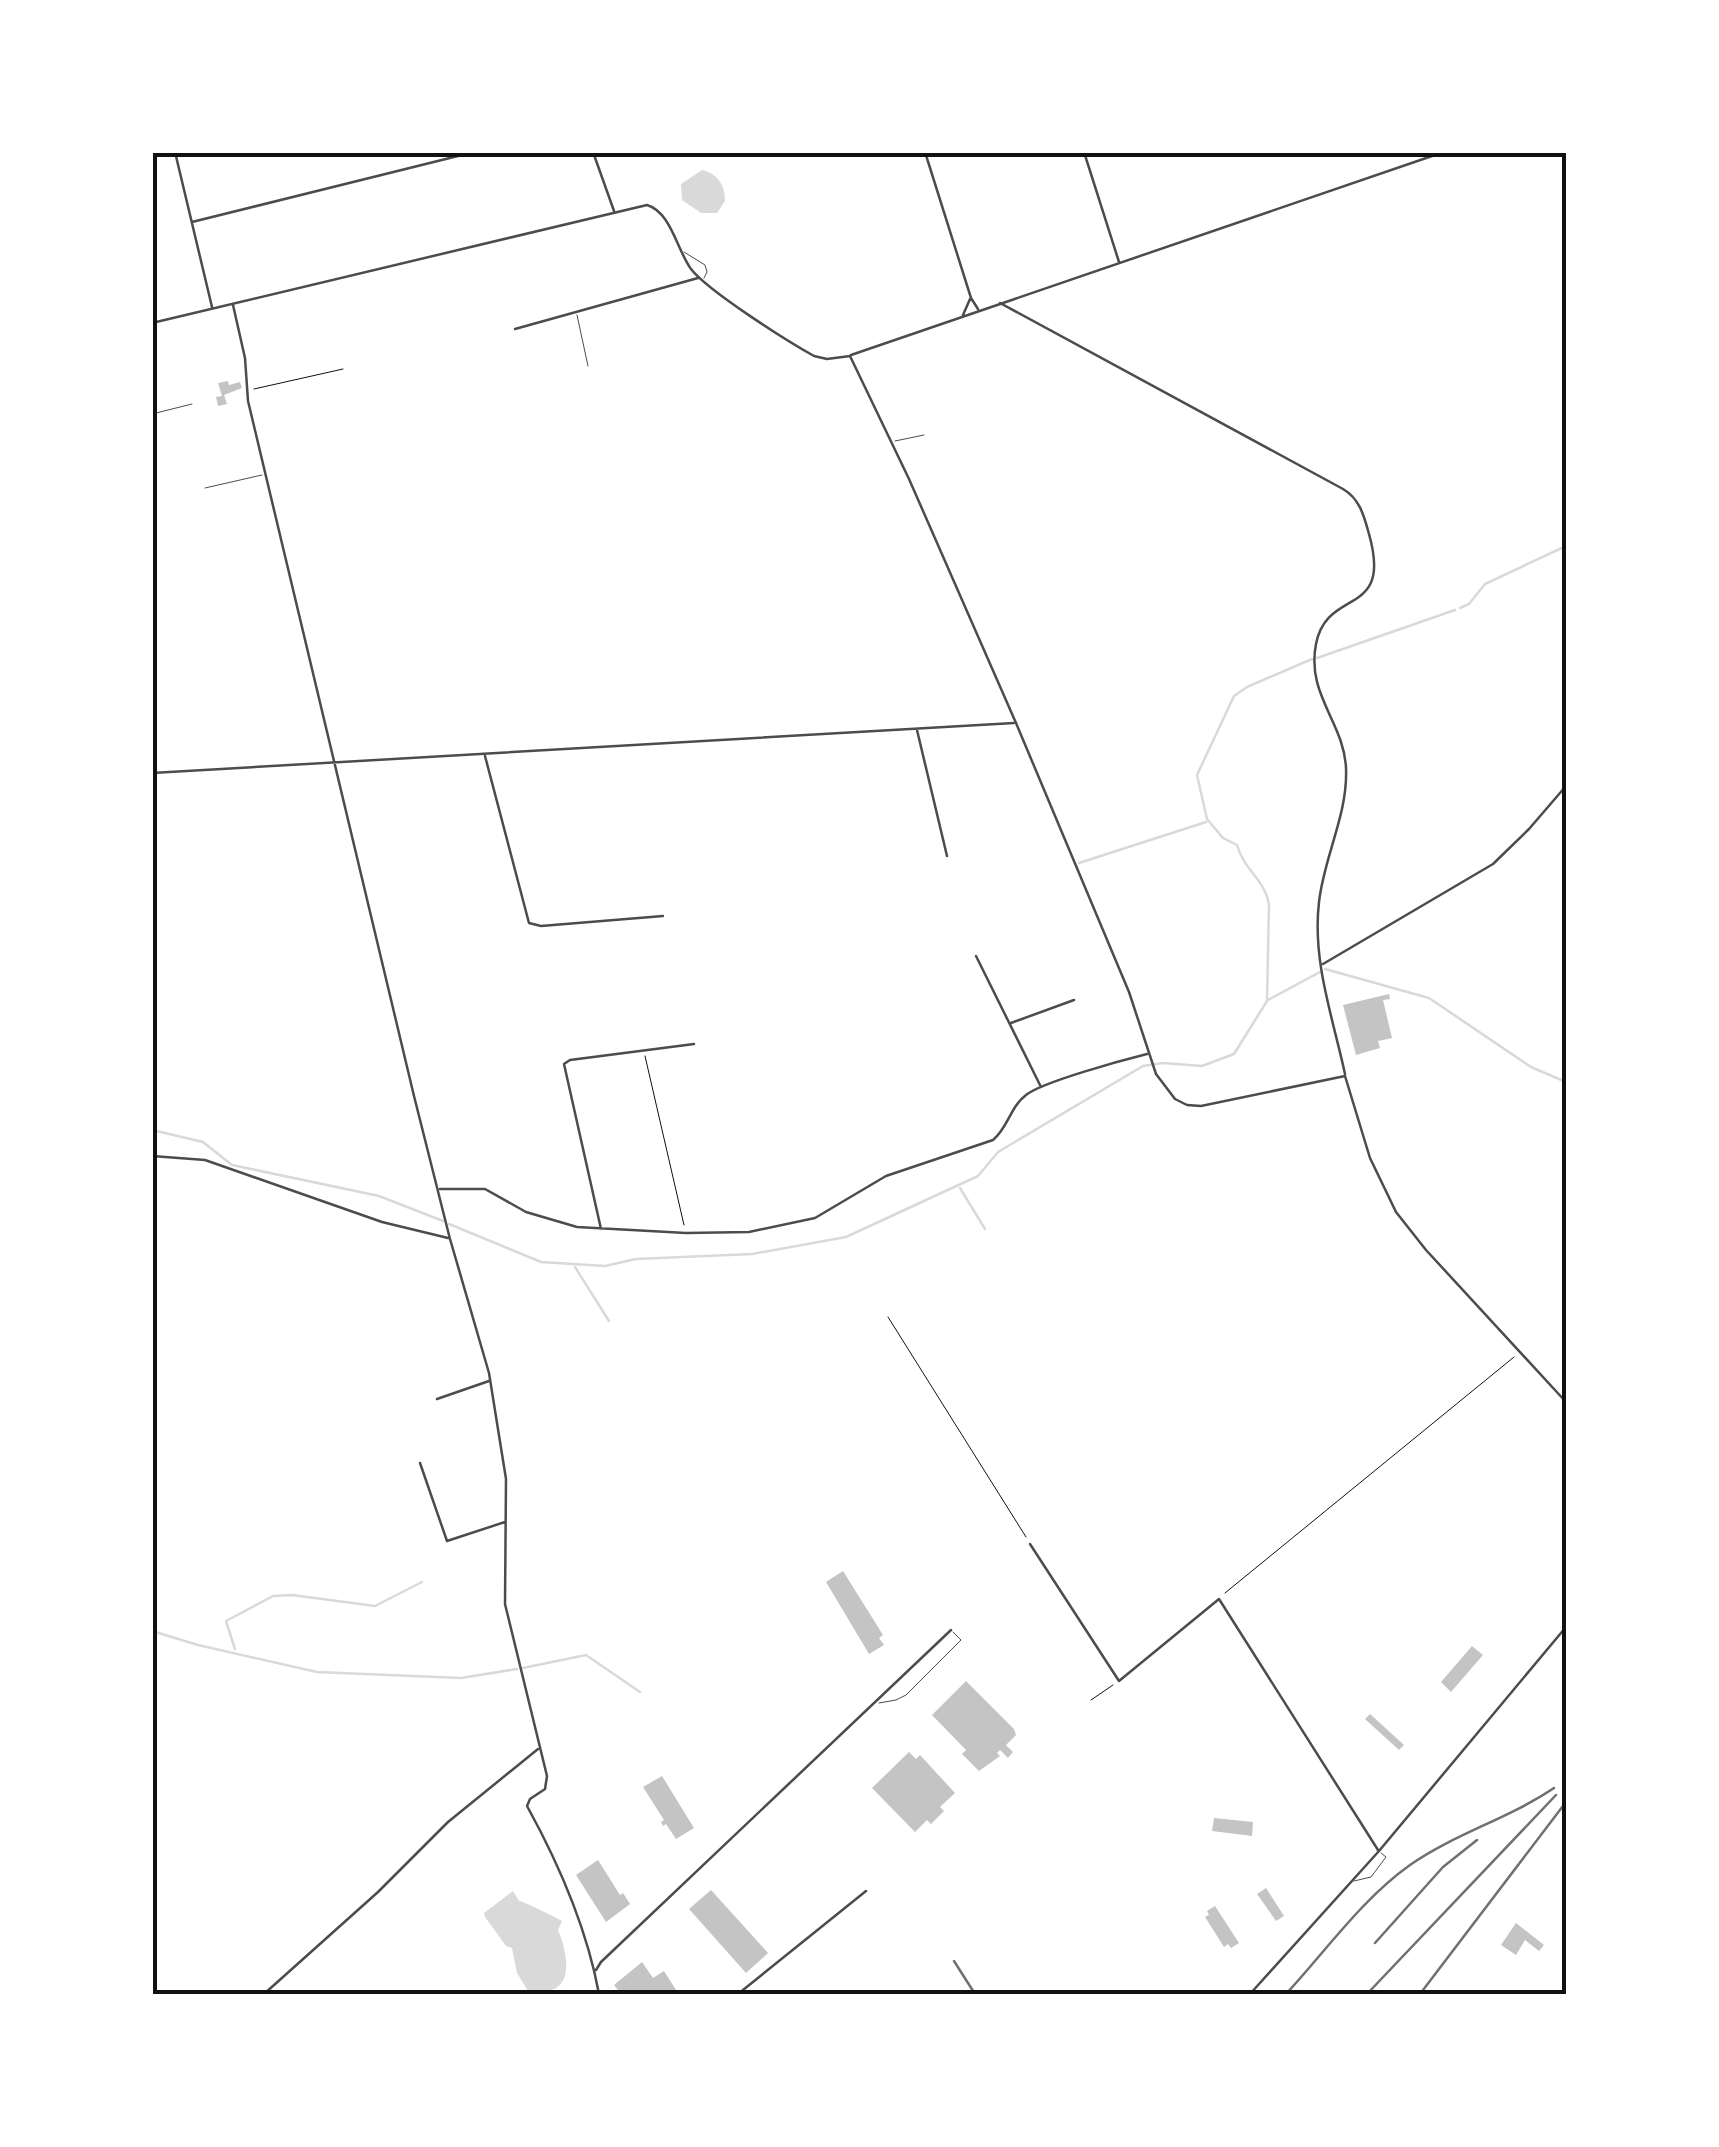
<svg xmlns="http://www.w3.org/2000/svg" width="1719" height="2147" font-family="Raleway,sans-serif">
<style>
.water{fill:#d9d9d9}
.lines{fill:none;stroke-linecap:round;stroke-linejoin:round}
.stream{stroke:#d9d9d9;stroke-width:2.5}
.building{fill:#c4c4c4}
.path{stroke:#111;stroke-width:1}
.service{stroke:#4c4c4c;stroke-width:1}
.minor{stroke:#4c4c4c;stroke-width:2.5}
.tertiary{stroke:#4c4c4c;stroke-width:2.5}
.rail{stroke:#707070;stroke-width:2.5}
.neatline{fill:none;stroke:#111;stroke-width:4}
</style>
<rect width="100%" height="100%" fill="#fff"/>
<path class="water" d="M 702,170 C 718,174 725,185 725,201 L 717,213 L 701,213 L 682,200 L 681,184 Z
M 513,1891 L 519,1901 C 525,1902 555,1917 562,1921 L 558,1930 C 564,1944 575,1979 554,1989 C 546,1992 538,1991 530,1994 L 517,1973 L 512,1948 L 506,1946 L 485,1917 L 484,1913 Z"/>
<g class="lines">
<path class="stream" d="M 1460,608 L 1469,604 L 1485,584 L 1566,546
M 1317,658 L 1455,610
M 1079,863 L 1206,822
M 1325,969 L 1429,998 L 1531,1067 L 1566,1082
M 1268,1000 L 1320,972
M 152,1130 L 203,1142 L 232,1165 L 379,1196 L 443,1221
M 960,1188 L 985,1229
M 449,1224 L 541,1262 L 605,1266 L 636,1259 L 752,1254 L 846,1237 L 978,1176 L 998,1152 L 1143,1066 L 1163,1063 L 1202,1066 L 1234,1054 L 1267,1001 L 1269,904 C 1265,880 1244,870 1237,845 L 1223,838 L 1207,819 L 1197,775 L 1234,696 L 1247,687 L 1312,659
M 575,1267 L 609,1321
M 152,1631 L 198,1645 L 317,1672 L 461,1678 L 517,1669
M 235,1649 L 226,1621 L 273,1596 L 292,1595 L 375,1606 L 422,1582
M 523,1668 L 586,1655 L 640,1692"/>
</g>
<path class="building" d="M 228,381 L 229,385 L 240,382 L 242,388 L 224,395 L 227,404 L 218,406 L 216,397 L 222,396 L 218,383 Z
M 1389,994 L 1390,999 L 1383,1000 L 1392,1038 L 1378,1041 L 1380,1048 L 1356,1055 L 1343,1005 Z
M 843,1571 L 883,1635 L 879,1638 L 884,1645 L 869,1654 L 826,1582 Z
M 1472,1646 L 1483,1655 L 1451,1692 L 1441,1682 Z
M 966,1681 L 1014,1729 L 1016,1735 L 1006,1745 L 1013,1752 L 1008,1758 L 1000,1750 L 997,1753 L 1000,1756 L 979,1771 L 962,1754 L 966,1750 L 932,1715 Z
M 1370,1714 L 1404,1745 L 1399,1750 L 1365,1719 Z
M 909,1752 L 916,1759 L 920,1755 L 955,1793 L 940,1807 L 944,1811 L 931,1824 L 927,1820 L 915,1832 L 872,1788 Z
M 662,1776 L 694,1828 L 676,1839 L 666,1824 L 663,1826 L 661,1822 L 664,1820 L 643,1787 Z
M 1214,1818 L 1253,1822 L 1252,1836 L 1212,1831 Z
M 598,1860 L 620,1895 L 623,1893 L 630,1904 L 606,1922 L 576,1875 Z
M 1266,1888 L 1284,1916 L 1276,1921 L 1257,1894 Z
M 711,1890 L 768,1953 L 746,1973 L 689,1909 Z
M 1215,1906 L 1239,1943 L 1231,1948 L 1228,1944 L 1224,1947 L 1205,1917 L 1209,1915 L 1207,1911 Z
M 1516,1923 L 1544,1945 L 1539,1951 L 1525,1940 L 1516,1955 L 1501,1945 Z
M 642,1962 L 653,1978 L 664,1971 L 676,1990 L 668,1994 L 621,1994 L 614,1985 Z"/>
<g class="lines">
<path class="path" d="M 254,389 L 343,369
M 645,1056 L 684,1225
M 888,1317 L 1026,1537
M 1225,1593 L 1514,1357
M 1091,1700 L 1113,1685"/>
<path class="service" d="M 684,252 L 705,265 L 707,272 L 704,278
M 577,315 L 588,366
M 152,414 L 192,404
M 895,441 L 924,435
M 205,488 L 262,475
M 879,1703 L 896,1700 L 906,1695 L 961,1640 L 953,1632
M 1354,1881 L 1371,1877 L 1386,1857 L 1381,1853"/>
<path class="minor" d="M 175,152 L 212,307
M 593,152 L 614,211
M 925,152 L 971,298 L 978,309
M 1084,152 L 1119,262
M 192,222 L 474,152
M 1000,303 L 1343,489 C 1360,499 1364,516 1369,534 C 1393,619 1327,586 1316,644 C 1306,695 1344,722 1346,768 C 1348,815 1324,856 1319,902 C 1312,961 1333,1018 1345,1074
M 233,305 L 245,358 L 248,401 L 414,1096 L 450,1239 L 489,1373 L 506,1479 L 505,1604 L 547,1776 L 545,1789 L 530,1799 L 527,1806 C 559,1864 587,1929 599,1994
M 963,315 L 970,299
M 515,329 L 698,278
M 851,355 L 1435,155
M 917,730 L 947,856
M 485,756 L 529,923 L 541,926 L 663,916
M 152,773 L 1014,723
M 976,956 L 1040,1085
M 1323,964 L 1493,864 L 1529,829 L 1566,786
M 1011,1023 L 1074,1000
M 152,1156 L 205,1160 L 382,1222 L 448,1238
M 440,1189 L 485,1189 L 526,1212 L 577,1227 L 686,1233 L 749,1232 L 815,1218 L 886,1176 L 993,1140 C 1008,1128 1010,1107 1026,1095 C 1042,1082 1123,1060 1147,1054
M 601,1229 L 564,1064 L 570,1060 L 694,1044
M 437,1399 L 489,1381
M 420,1463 L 447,1541 L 505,1522
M 1030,1544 L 1119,1681 L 1219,1599 L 1378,1850
M 596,1970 L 601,1962 L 951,1630
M 264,1994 L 378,1892 L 448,1822 L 538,1749
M 738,1994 L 866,1891"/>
<path class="tertiary" d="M 152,323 L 647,205 C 671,212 677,250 691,269 C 708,291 787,341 814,356 L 827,359 L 850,356 L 909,479 L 1016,723 L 1129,992 L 1156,1074 L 1175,1099 L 1187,1105 L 1201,1106 L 1345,1076 L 1370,1158 L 1396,1212 L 1426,1250 L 1566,1402
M 1250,1994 L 1379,1851 L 1566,1627"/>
<path class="rail" d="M 1375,1943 L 1443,1867 L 1477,1840
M 954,1961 L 975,1994
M 1286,1994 C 1325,1952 1362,1899 1410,1865 C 1454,1834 1508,1819 1554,1788
M 1367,1994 L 1556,1795
M 1420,1994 L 1566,1802"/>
</g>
<rect width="1719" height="2147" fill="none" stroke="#ffffff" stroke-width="310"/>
<rect x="155" y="155" width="1409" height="1837" class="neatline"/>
</svg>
